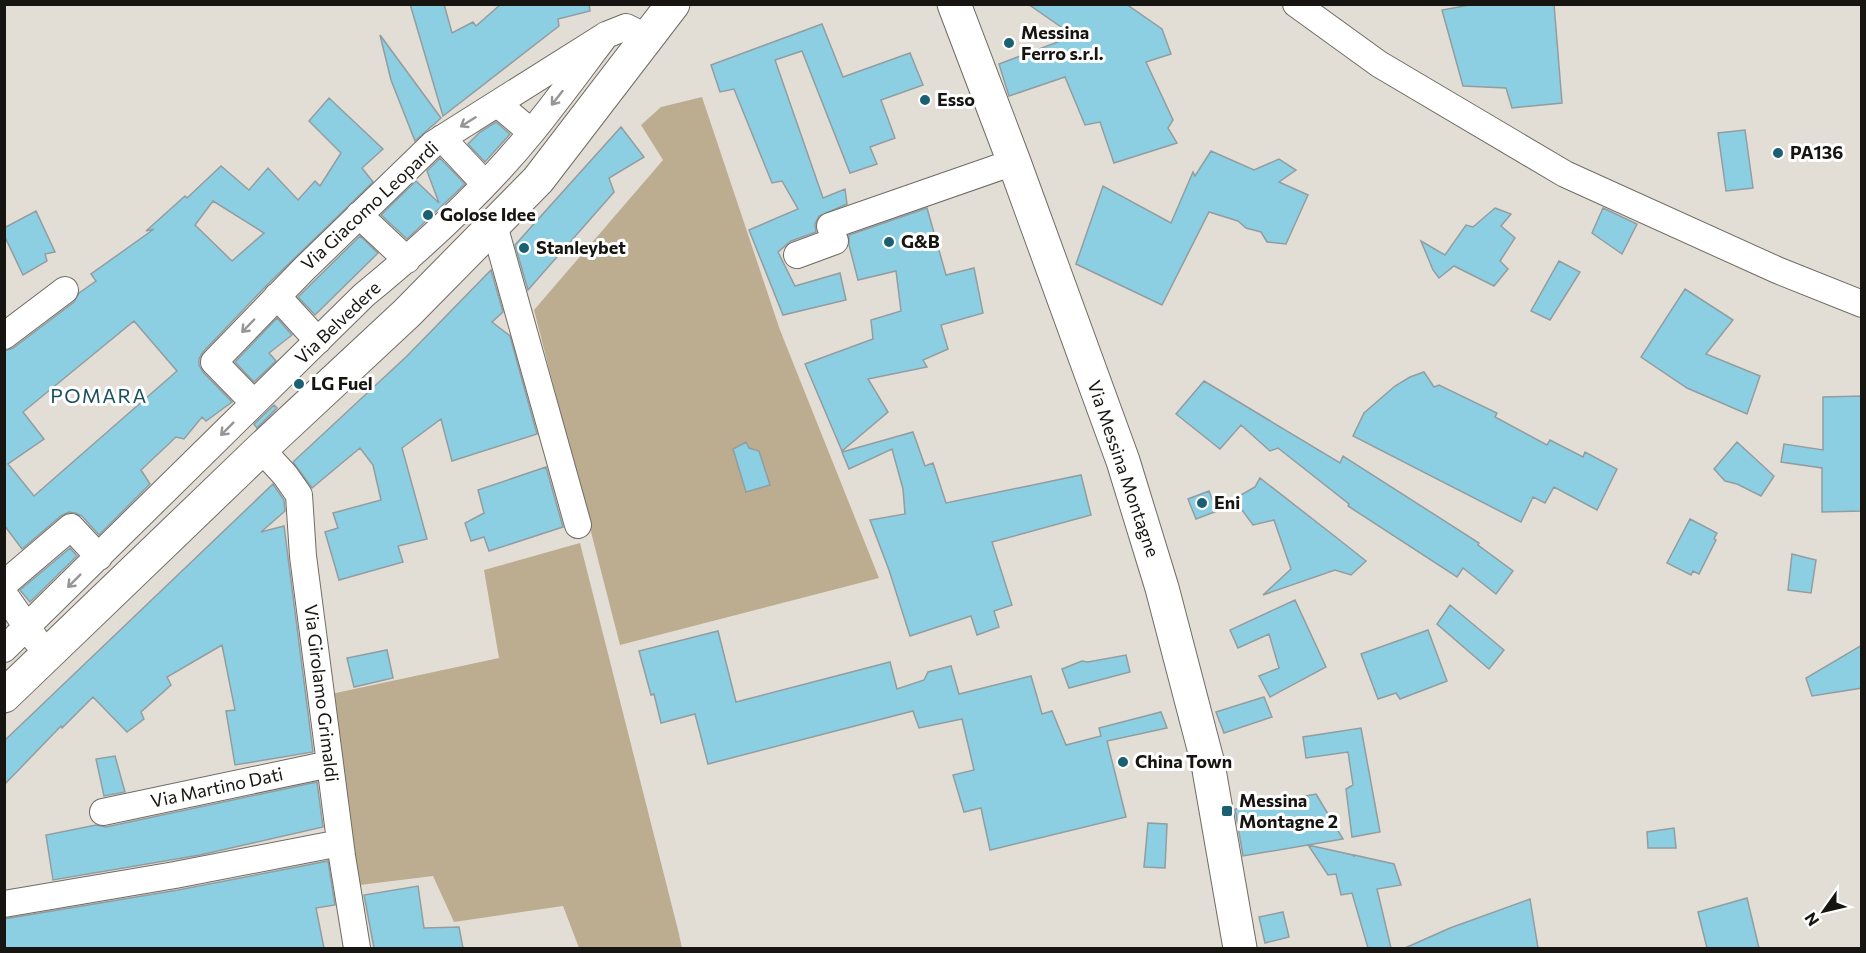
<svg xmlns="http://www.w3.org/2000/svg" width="1866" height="953" viewBox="0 0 1866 953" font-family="Commissioner,sans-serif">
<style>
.green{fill:#bdad90}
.building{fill:#8ccfe3;stroke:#929da0;stroke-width:1.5;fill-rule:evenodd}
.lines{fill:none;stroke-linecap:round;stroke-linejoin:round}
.street-casing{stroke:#706c64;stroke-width:28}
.secondary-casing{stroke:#706c64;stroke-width:35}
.street{stroke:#fff;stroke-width:26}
.secondary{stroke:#fff;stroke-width:33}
.oneway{stroke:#969694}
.poi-dot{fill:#1b6072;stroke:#fff;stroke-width:2}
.labels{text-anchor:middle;stroke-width:6;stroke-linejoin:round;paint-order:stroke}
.poi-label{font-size:18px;font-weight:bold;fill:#161511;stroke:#fff;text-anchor:start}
.street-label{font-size:18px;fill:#161511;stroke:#fff}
.neighbourhood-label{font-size:20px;letter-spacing:1.5px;fill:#1a505e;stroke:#fff}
</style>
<rect width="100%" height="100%" fill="#e3ded5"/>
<path class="green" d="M702,97L780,330L879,578L620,645L534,310L663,160L641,125L661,107Z
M580,543L679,934L682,948H579L563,906L454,922L433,876L352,886L331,694L499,658L484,570Z"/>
<path class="building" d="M410,4H444L452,33L473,22L476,26L501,4H589L590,11L558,19L559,26L443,116Z
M1028,4H1126L1162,29L1171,54L1146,62L1173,120L1168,128L1177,143L1114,163L1100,122L1085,125L1065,77L1009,96L999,64L1074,36Z
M1475,4H1554L1562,103L1512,108L1506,88L1463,86L1442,10Z
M822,24L843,77L910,53L923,85L881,100L895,138L870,147L877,164L850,173L802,51L775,60L823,198L845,189L847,204L819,216L815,224L816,232L791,241L778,252L795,286L840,273L846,300L783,315L749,230L798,209L782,181L772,183L734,89L720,92L711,65Z
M380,35L441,118L415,141L391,80Z
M329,98L383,149L362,168L373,182L267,285L203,352L199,359V365L203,372L232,402L206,421L202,417L184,439L176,437L141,470L150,484L99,535L82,516L75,513L69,512L61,516L22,549L4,525V351L13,348L74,302L79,293L96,281L91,274L154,229L146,231L185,196L187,198L221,166L249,190L268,168L298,200L315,181L320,186L341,153L309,121ZM213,201L264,233L232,261L195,225ZM134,321L177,371L34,496L8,464L44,439L23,412Z
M496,122L510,134L485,162L468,144L480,132Z
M621,127L644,157L609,178L614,192L528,290L515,245Z
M1745,130L1753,188L1726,191L1718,133Z
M1211,151L1254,170L1279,159L1296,170L1279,182L1308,195L1286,244L1267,242L1261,232L1246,228L1238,221L1209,212L1162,305L1076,264L1103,186L1171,223L1193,172L1195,176Z
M440,158L465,184L407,239L381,215L416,181L439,203L427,171Z
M927,208L946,275L974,268L983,313L941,325L948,349L923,360L927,367L868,379L888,412L842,451L805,364L873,339L871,320L901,311L896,271L858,280L849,245V235Z
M1495,208L1511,214L1501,226L1515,238L1500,261L1508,269L1494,286L1454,266L1439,278L1433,270L1421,241L1445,255L1466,225L1473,227Z
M1603,208L1637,224L1622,254L1592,233Z
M36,211L55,252L45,254L47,261L23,275L4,235V228Z
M360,236L378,253L315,315L298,297Z
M1559,261L1580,272L1550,320L1531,311Z
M491,270L503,312L492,322L510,336L537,434L452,461L441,419L402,448L427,539L398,546L403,562L339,580L325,532L338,528L333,513L381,500L373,465L360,448L312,488L293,462L407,356Z
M1685,289L1733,320L1706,354L1760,376L1747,414L1687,388L1641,357Z
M277,318L292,335L269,353L276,361L254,382L235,362Z
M1424,372L1434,387L1439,385L1497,413L1495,417L1547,445L1550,440L1583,457L1585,452L1617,469L1597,510L1554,487L1545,503L1533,497L1521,522L1353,436L1364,413L1395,386L1410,377Z
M1204,381L1340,463L1343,456L1479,543L1478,545L1513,571L1496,594L1463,568L1457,577L1348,506L1349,504L1278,448L1270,451L1241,425L1220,449L1176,414Z
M1862,396V511L1822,512V468L1781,462L1784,444L1823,450V397Z
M274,405L277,408L257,428L254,424Z
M913,432L925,466L933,463L946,503L1081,475L1091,515L992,542L1012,605L994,611L999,627L977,635L971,616L910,636L889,570L870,520L905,514L903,489L892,449L849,469L842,452Z
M746,442L749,448L759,451L770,485L746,492L733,449Z
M1737,442L1774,476L1761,496L1737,484L1725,481L1714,469Z
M546,467L563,527L489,551L484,537L471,541L465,523L484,513L478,490Z
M1260,478L1337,538L1366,561L1351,575L1335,570L1263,595L1291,569L1274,520L1253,525L1234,499L1255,487Z
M273,484L284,500L285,511L261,532L284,526L313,752L235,765L226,711L235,710L222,645L167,677L171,685L141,712L144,719L127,732L93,697L62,728L61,726L4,785V741Z
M1209,491L1217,511L1196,519L1188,499Z
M1690,519L1717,533L1714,539L1716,540L1699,574L1693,571L1691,575L1667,563Z
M70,548L77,556L30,602L20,590Z
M1792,554L1816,560L1811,593L1788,590Z
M1295,600L1326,667L1270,697L1259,676L1279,668L1269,634L1238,648L1230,630Z
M1450,605L1504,650L1489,669L1437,624Z
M1428,630L1447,681L1400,699L1396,693L1378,699L1361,654Z
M718,631L736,702L890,662L897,689L924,680L928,672L951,666L959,694L1031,676L1042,714L1052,711L1066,745L1101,736L1099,728L1161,712L1167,728L1107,741L1126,817L990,850L981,808L964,812L953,775L974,770L962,719L919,728L913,711L708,764L695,714L661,723L654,694L651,695L639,651Z
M1862,645V688L1812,696L1806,678Z
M387,650L393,678L354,687L347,658Z
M1126,655L1130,672L1069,688L1062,669L1082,661L1088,662Z
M1264,697L1272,717L1224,733L1216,712Z
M1361,728L1380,832L1352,837L1346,789L1353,785L1348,752L1306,758L1303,737Z
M115,756L125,792L104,796L96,759Z
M317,782L323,827L200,855L53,880L46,835L96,825L106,827Z
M1316,794L1343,839L1243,856L1235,809Z
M1148,823L1167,824L1165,868L1144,867Z
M1674,828L1676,848H1648L1647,832Z
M1308,845L1353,855L1354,857V855L1394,864L1401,885L1377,889L1391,948H1368L1352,893L1341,895L1336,874L1328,875Z
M328,861L335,905L316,908L324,948H4V919L178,890Z
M418,886L424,928L459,927L463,948H374L364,895Z
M1747,898L1759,948H1707L1698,912Z
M1530,899L1538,948H1405L1450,928Z
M1283,912L1289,937L1265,943L1259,917Z"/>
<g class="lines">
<g class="street-casing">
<path id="street" d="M1296,4L1379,64L1565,174L1777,270L1862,304
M498,104L531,132
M442,138L485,184
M359,215L407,260
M494,225L578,525
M797,255L835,241L830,226L1014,162
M277,296L318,341
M4,336L65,290
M254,403L214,362L303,270L433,144L606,35L626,27L648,38
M261,449L285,475L299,495L303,556L342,856L357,948
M4,584L71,527L99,557
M4,594L36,640
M4,649L364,295C424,246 482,193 531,133C557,101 581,68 606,35
M103,812L330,764
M4,904L175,875L340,843"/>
</g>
<g class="secondary-casing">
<path id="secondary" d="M954,4L1014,162L1123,461L1162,588L1208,764L1240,948
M4,696L261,449L407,313L538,180L673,4"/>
</g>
<use href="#street" class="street"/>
<use href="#secondary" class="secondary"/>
</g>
<defs><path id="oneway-shaft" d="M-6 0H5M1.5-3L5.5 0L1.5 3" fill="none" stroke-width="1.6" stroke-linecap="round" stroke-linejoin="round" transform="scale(1.5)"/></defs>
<g class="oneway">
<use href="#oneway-shaft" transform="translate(557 98) rotate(128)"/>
<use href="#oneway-shaft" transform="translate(468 122) rotate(148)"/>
<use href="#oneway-shaft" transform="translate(248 326) rotate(134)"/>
<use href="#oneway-shaft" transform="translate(227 429) rotate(135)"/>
<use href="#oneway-shaft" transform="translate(74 581) rotate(135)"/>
</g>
<g class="poi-dot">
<circle cx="1009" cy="43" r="6"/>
<circle cx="925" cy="100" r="6"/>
<circle cx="1778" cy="153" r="6"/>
<circle cx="428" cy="215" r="6"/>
<circle cx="889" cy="242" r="6"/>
<circle cx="524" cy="248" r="6"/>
<circle cx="299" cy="384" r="6"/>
<circle cx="1202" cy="503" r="6"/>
<circle cx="1123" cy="762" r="6"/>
<rect x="1221" y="805" width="12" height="12" rx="3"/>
</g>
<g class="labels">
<g class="poi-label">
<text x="1021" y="39">Messina<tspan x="1021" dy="21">Ferro s.r.l.</tspan></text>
<text x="937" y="106">Esso</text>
<text x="1790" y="159">PA136</text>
<text x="440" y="221">Golose Idee</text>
<text x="901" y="248">G&amp;B</text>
<text x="536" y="254">Stanleybet</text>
<text x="311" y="390">LG Fuel</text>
<text x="1214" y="509">Eni</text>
<text x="1135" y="768">China Town</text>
<text x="1239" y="807">Messina<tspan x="1239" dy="21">Montagne 2</tspan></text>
</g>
<g class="street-label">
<text transform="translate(370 206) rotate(-43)" y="6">Via Giacomo Leopardi</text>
<text transform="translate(338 323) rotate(-44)" y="6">Via Belvedere</text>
<text transform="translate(1123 469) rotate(71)" y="6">Via Messina Montagne</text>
<text transform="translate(321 693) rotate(83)" y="6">Via Girolamo Grimaldi</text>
<text transform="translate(217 788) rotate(-12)" y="6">Via Martino Dati</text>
</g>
<g class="neighbourhood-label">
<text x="99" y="403">POMARA</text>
</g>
</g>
<rect width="1866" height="953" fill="none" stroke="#161511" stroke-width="12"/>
<g transform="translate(1824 911) rotate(236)" stroke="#ffffff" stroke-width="4.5" paint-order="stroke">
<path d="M0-4.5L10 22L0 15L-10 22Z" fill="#161511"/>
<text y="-9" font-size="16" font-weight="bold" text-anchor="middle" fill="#161511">N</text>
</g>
</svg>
